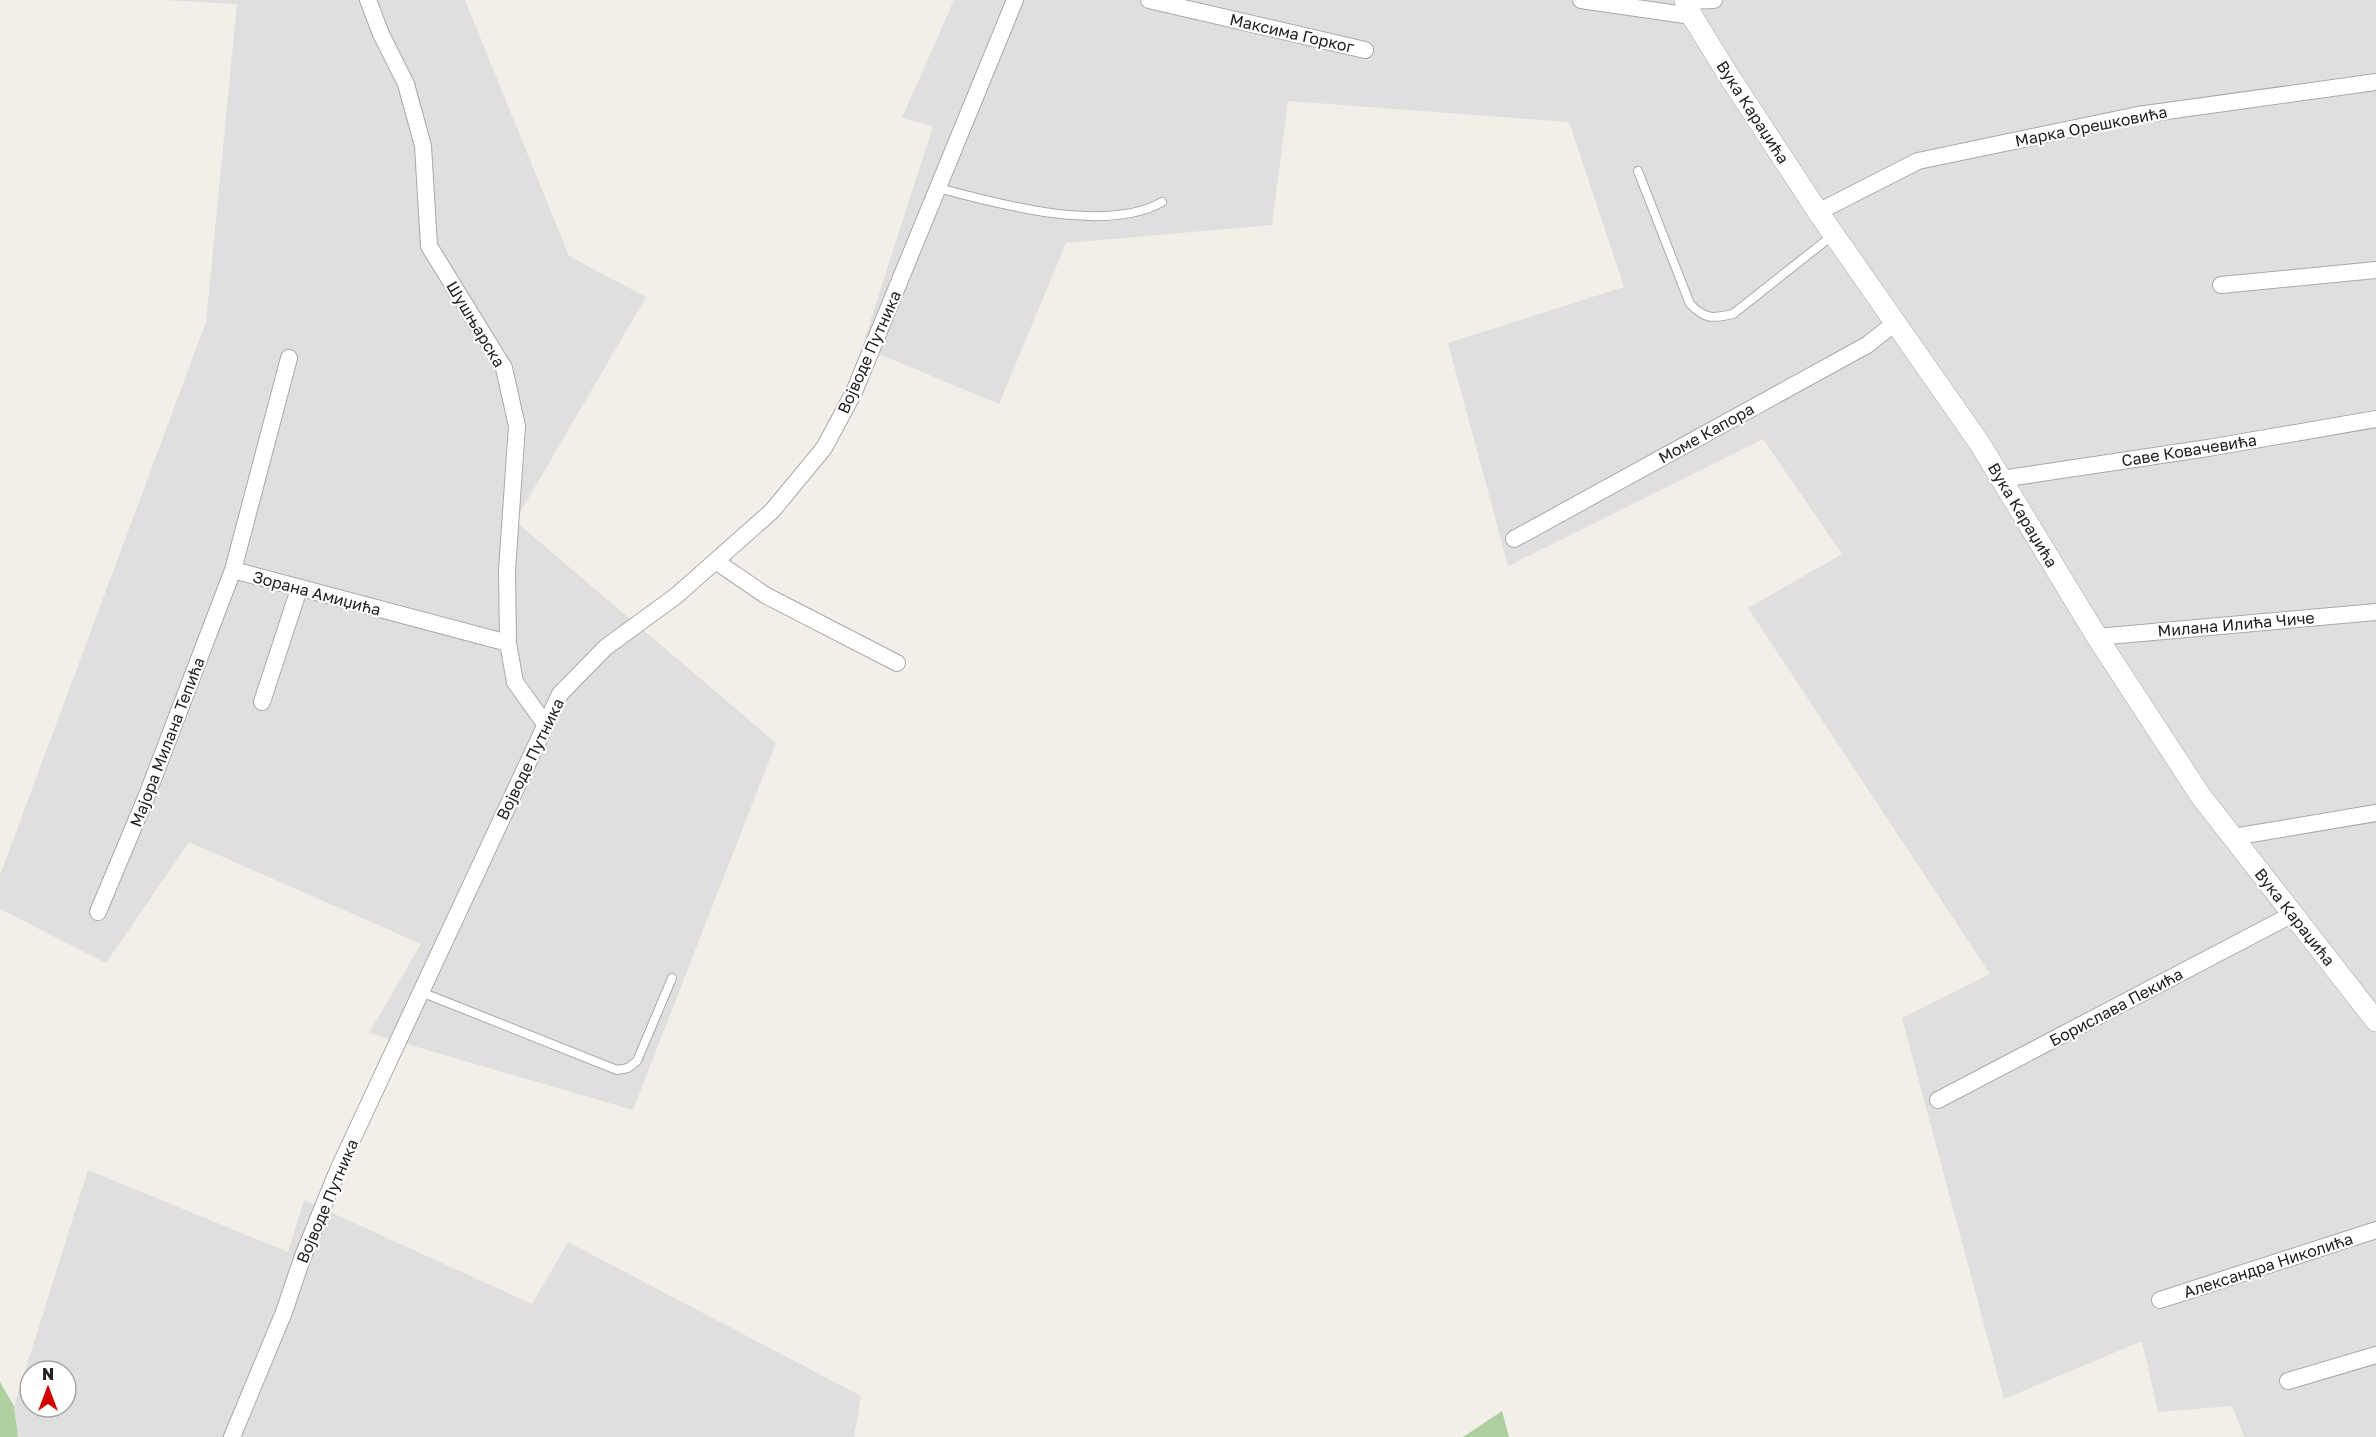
<svg xmlns="http://www.w3.org/2000/svg" width="2376" height="1437" viewBox="0 0 2376 1437" font-family="'Golos Text',sans-serif">
<style>
.residential{fill:#e0dfdf;fill-rule:evenodd}
.forest{fill:#add19e}
.lines{fill:none;stroke-linecap:round;stroke-linejoin:round}
.service-casing{stroke:#a9a9a9;stroke-width:10}
.minor-casing{stroke:#a9a9a9;stroke-width:18}
.tertiary-casing{stroke:#a9a9a9;stroke-width:22}
.service{stroke:#fff;stroke-width:8}
.minor{stroke:#fff;stroke-width:16}
.tertiary{stroke:#fff;stroke-width:21}
.labels{text-anchor:middle;stroke-width:4.5;stroke-linejoin:round;paint-order:stroke}
.street-label{font-size:16px;fill:#222;stroke:#fff}
</style>
<rect width="100%" height="100%" fill="#f2efe9"/>
<path class="residential" d="M162,0H465L569,256L646,297L515,521L776,743L633,1110L369,1033L421,944L189,842L106,963L0,909V875L206,322L237,4Z
M954,0H2376V1437H2244L2232,1406L2158,1412L2142,1341L2004,1399L1902,1018L1990,974L1748,608L1842,554L1763,439L1508,566L1448,343L1624,287L1569,122L1288,101L1272,225L1066,243L999,404L862,347L933,126L902,118Z
M88,1170L288,1252L304,1200L532,1304L568,1242L861,1396L854,1437H18L14,1406ZM30,1371H66V1407H30Z"/>
<path class="forest" d="M0,1382L14,1406L18,1437H0Z
M1502,1411L1509,1437H1463Z"/>
<g class="lines">
<g class="service-casing">
<path id="service" d="M1638,171L1690,304C1705,319 1712,319 1733,314L1833,235
M938,188C998,204 1106,234 1162,202
M421,992L617,1070L628,1068L637,1061L672,978"/>
</g>
<g class="minor-casing">
<path id="minor" d="M368,0L381,34L406,84L423,146L429,246L504,368L517,426L507,570L508,643L515,682L545,724
M1149,0L1365,50
M1581,0L1692,16
M1686,1L1714,0
M1818,212L1918,161L2138,115L2376,82
M2221,285L2376,270
M289,358L233,570L508,643
M2001,479L2208,448L2376,419
M1514,539L1867,345L1895,323
M717,562L765,595L897,663
M2097,637L2376,612
M262,702L299,589
M2233,837L2376,813
M98,912L147,795L233,570
M1938,1100L2293,914
M2160,1300L2376,1230
M2288,1381L2376,1355
M232,1437L284,1312L303,1256L338,1170L560,694L606,647L676,596L772,511L824,448L854,392L1015,0"/>
</g>
<g class="tertiary-casing">
<path id="tertiary" d="M1685,0L1692,16L1727,73L1818,212L1980,444L2097,637L2200,795L2376,1021"/>
</g>
<use href="#service" class="service"/>
<use href="#minor" class="minor"/>
<use href="#tertiary" class="tertiary"/>
</g>
<g class="labels">
<g class="street-label">
<text transform="translate(1292 33) rotate(13)" y="6">Максима Горког</text>
<text transform="translate(1753 112) rotate(57)" y="6">Вука Караџића</text>
<text transform="translate(2091 126) rotate(-11)" y="6">Марка Орешковића</text>
<text transform="translate(476 324) rotate(59)" y="6">Шушњарска</text>
<text transform="translate(869 352) rotate(-66)" y="6">Војводе Путника</text>
<text transform="translate(1706 433) rotate(-29)" y="6">Моме Капора</text>
<text transform="translate(2189 450) rotate(-9)" y="6">Саве Ковачевића</text>
<text transform="translate(2023 515) rotate(59)" y="6">Вука Караџића</text>
<text transform="translate(317 593) rotate(15)" y="6">Зорана Амиџића</text>
<text transform="translate(2236 624) rotate(-5)" y="6">Милана Илића Чиче</text>
<text transform="translate(167 742) rotate(-69)" y="6">Мајора Милана Тепића</text>
<text transform="translate(530 759) rotate(-64)" y="6">Војводе Путника</text>
<text transform="translate(2295 917) rotate(52)" y="6">Вука Караџића</text>
<text transform="translate(2116 1007) rotate(-28)" y="6">Борислава Пекића</text>
<text transform="translate(327 1201) rotate(-67)" y="6">Војводе Путника</text>
<text transform="translate(2268 1265) rotate(-18)" y="6">Александра Николића</text>
</g>
</g>
<g transform="translate(48 1389)"><circle r="28" fill="#ffffff" stroke="#a7a7a7" stroke-width="1.5"/>
<path d="M0-4.5L10 22L0 15L-10 22Z" fill="#d40000"/>
<text y="-9" font-size="16" font-weight="bold" text-anchor="middle" fill="#222222">N</text>
</g>
</svg>
